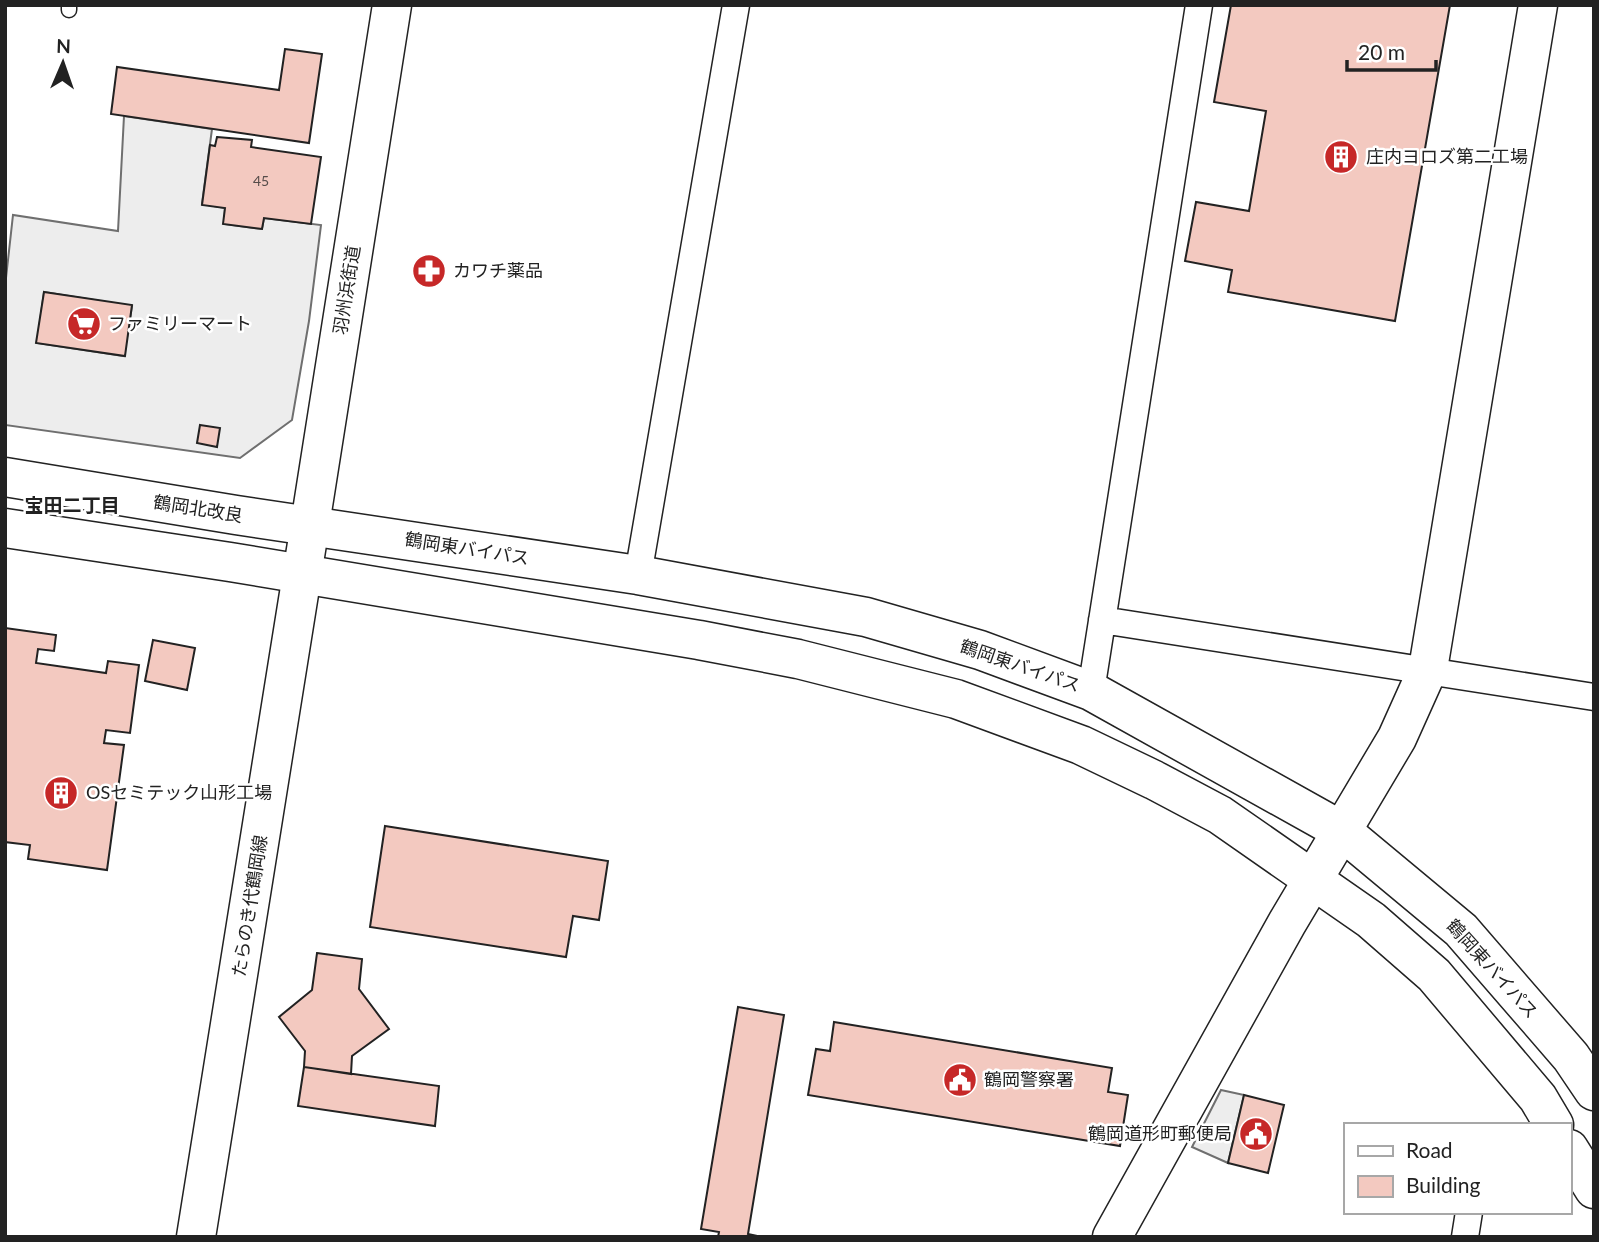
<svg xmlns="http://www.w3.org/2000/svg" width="1599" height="1242" viewBox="0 0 1599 1242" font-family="Lato,'Noto Sans JP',sans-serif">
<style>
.parking{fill:#ededed;stroke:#6f6f6f;stroke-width:2;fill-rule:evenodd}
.building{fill:#f3c9c0;stroke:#222;stroke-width:2}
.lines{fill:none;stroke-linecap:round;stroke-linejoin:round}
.lane-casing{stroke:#222;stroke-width:17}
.street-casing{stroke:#222;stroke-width:29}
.secondary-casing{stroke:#222;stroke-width:41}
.highway-casing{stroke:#222;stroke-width:41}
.lane{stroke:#fff;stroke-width:14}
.street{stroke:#fff;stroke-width:26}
.secondary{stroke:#fff;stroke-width:38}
.highway{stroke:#fff;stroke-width:38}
.labels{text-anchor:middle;stroke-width:5;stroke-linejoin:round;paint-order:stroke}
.number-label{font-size:14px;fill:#564c4a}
.poi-label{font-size:18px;fill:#222;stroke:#fff;text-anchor:start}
.street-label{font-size:18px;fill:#222;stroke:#fff}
.neighbourhood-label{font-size:19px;font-weight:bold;fill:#222;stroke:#fff}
</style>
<rect width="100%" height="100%" fill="#fff"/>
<path class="parking" d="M124,116L212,129L202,204L225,208L224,224L262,229L264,218L321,225L309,321L292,420L240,458L5,425V287L13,215L118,231ZM44,292L132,306L124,356L37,343Z
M1221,1090L1244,1095L1228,1163L1192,1147Z"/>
<path class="building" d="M1231,5H1450L1395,321L1228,292L1232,270L1185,261L1196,202L1249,211L1266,111L1214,102Z
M285,49L322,54L309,143L111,114L117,67L279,90Z
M217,137L252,140L251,147L321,157L311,224L264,218L262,229L223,224L225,208L202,205L210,145L215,146Z
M44,292L132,305L125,356L36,343Z
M200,425L220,428L217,447L197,443Z
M5,628L56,635L54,651L38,649L36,663L106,673L108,661L139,665L130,733L106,730L104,743L124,745L107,870L28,859L30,845L5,842Z
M153,640L195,648L187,690L145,681Z
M385,826L608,861L599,920L573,916L566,957L370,927Z
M317,953L362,959L359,989L389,1029L352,1056L351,1074L304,1067L305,1051L279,1017L312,990Z
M738,1007L784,1015L748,1234L762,1237H718L719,1232L701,1229Z
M834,1022L1112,1068L1108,1092L1128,1095L1120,1146L808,1095L816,1049L830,1051Z
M304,1067L439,1086L435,1126L298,1106Z
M1244,1095L1284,1105L1268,1173L1228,1163Z"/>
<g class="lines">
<g class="lane-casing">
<path id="lane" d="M69,10V5"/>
</g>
<g class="street-casing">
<path id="street" d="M638,575L736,5
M1102,620L1594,697
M1091,691L1199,5
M1465,1237L1469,1212"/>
</g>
<g class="secondary-casing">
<path id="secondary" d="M196,1237C263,826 327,416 392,5
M1112,1237L1287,923L1397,738L1428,669L1538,5"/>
</g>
<g class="highway-casing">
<path id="highway" d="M5,477L236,515L638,575L866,617L980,650L1091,691L1342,831L1461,930L1571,1057L1594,1091
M5,528L230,562L699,640L798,659L956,699L1081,745L1154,780L1220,815L1371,920L1434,975L1538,1098L1554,1125
M1569,1149L1594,1189"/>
</g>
<use href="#lane" class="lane"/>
<use href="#street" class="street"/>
<use href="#secondary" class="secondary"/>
<use href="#highway" class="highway"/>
</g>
<defs>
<g id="building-disc" transform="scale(1.75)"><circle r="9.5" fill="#c62828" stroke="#fff"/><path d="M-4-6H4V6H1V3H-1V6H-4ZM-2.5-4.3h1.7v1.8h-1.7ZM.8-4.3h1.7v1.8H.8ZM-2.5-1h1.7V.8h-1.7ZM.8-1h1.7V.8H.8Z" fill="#fff"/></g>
<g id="pharmacy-disc" transform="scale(1.75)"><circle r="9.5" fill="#c62828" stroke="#fff"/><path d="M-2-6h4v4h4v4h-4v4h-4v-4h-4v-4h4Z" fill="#fff"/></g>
<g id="supermarket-disc" transform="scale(1.75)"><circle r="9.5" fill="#c62828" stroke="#fff"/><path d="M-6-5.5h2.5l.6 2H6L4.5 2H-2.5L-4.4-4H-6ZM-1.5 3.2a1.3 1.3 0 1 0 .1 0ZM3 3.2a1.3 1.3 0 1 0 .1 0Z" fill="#fff"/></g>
<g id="civic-disc" transform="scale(1.75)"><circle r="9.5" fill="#c62828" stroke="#fff"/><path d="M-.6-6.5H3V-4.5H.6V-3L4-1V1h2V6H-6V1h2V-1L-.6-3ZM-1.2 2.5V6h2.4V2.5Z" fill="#fff"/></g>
</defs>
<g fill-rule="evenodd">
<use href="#building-disc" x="1341" y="157"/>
<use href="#pharmacy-disc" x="429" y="271"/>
<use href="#supermarket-disc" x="84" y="324"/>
<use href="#building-disc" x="61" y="793"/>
<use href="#civic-disc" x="960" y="1080"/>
<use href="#civic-disc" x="1256" y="1134"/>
</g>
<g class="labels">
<g class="number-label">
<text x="261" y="186">45</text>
</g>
<g class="poi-label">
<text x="1366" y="163">庄内ヨロズ第二工場</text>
<text x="453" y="277">カワチ薬品</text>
<text x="108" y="330">ファミリーマート</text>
<text x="86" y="799">OSセミテック山形工場</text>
<text x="984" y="1086">鶴岡警察署</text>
<text x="1232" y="1140" text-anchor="end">鶴岡道形町郵便局</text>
</g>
<g class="street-label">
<text transform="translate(347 290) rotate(-81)" y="6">羽州浜街道</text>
<text transform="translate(198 509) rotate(9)" y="6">鶴岡北改良</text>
<text transform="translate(467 549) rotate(9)" y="6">鶴岡東バイパス</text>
<text transform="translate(1020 666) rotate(19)" y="6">鶴岡東バイパス</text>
<text transform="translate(250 906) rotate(-81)" y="6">たらのき代鶴岡線</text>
<text transform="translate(1492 969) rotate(48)" y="6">鶴岡東バイパス</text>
</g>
<g class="neighbourhood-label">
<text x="72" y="512">宝田二丁目</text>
</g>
</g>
<rect width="1599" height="1242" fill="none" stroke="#222222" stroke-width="14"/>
<rect x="1344" y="1123" width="228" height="91" fill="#ffffff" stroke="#a7a7a7" stroke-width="2"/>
<rect x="1358" y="1146" width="35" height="10" fill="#ffffff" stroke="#a7a7a7" stroke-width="2"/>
<text x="1406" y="1158" font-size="21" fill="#222222">Road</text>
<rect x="1358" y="1176" width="35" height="21" fill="#f3c9c0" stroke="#a7a7a7" stroke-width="2"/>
<text x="1406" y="1193" font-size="21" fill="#222222">Building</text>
<g transform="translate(63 63) rotate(2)" stroke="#ffffff" stroke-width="5" paint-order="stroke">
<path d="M0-5L12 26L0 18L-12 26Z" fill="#222222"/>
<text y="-10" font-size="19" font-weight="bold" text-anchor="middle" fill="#222222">N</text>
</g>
<path d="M1347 60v10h89v-10" fill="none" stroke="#222222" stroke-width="3.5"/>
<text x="1358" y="60" font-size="21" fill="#222222" stroke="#ffffff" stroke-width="5" paint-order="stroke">20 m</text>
</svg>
